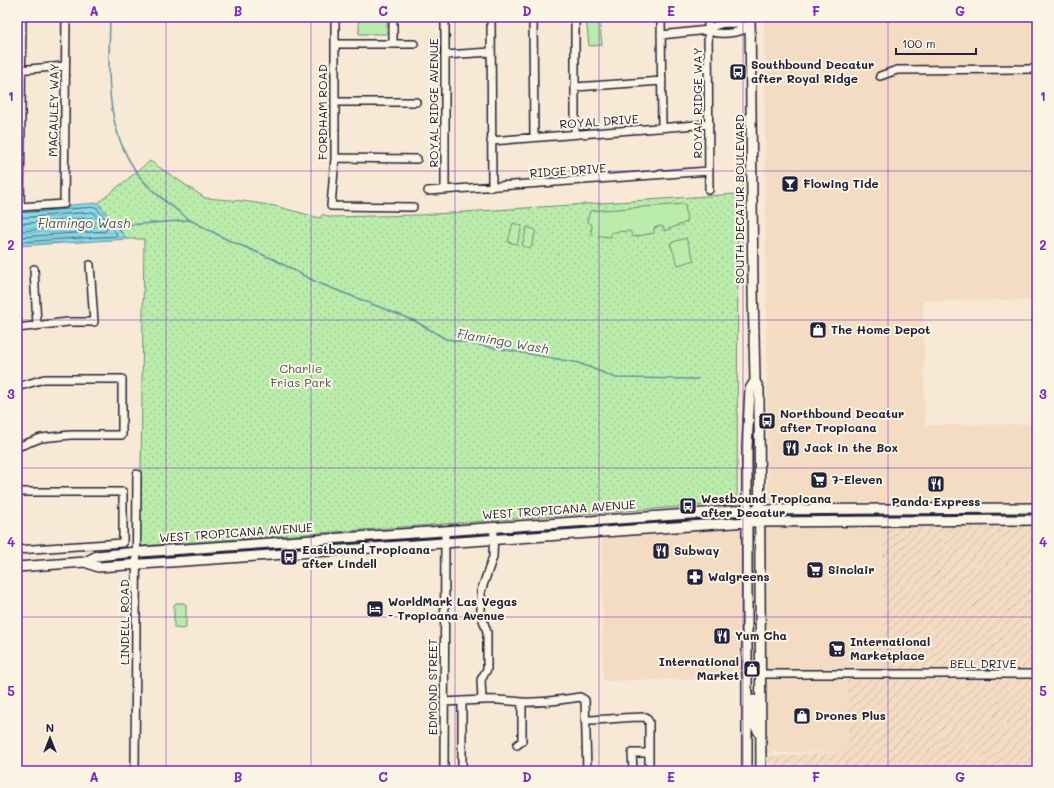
<svg xmlns="http://www.w3.org/2000/svg" width="1054" height="788" viewBox="0 0 1054 788" font-family="Mali,sans-serif">
<style>
.built{fill:#f4dbc4}
.industrial{fill:url(#industrial-furrows)}
.green{fill:url(#green-dots);stroke:#6e8774}
.pitch{fill:#baecac;stroke:#6e8774}
.water{fill:url(#water-rules);stroke:#6090a1}
.lines{fill:none;stroke-linecap:round;stroke-linejoin:round}
.shore{stroke:#4c6c7f;stroke-width:1}
.stream{stroke:#6090a1;stroke-width:1.5}
.minor-casing{stroke:#22223b;stroke-width:10}
.major-casing{stroke:#22223b;stroke-width:12}
.minor{stroke:#fcf5e5;stroke-width:7}
.major{stroke:#fcf5e5;stroke-width:9}
.grid{fill:none;stroke:#7b2cbf;stroke-width:1;stroke-opacity:0.55}
.labels{text-anchor:middle;stroke-width:4;stroke-linejoin:round;paint-order:stroke}
.poi-label{font-size:12px;font-weight:bold;fill:#22223b;stroke:#fcf5e5;text-anchor:start}
.street-label{font-size:12px;fill:#22223b;stroke:#fcf5e5}
.park-label{font-size:12px;fill:#485457;stroke:#fcf5e5}
.water-label{font-size:13px;font-style:italic;fill:#41596e;stroke:#fcf5e5}
.neatline{fill:none;stroke:#7b2cbf;stroke-width:1.5}
.grid-label{font-size:13px;text-anchor:middle;font-weight:bold;fill:#7b2cbf}
</style>
<defs>
<pattern id="industrial-furrows" width="10" height="10" patternUnits="userSpaceOnUse"><rect width="10" height="10" fill="#f4dbc4"/><path d="M-1 1l2-2M0 10L10 0M9 11l2-2" fill="none" stroke="#d1bca9"/></pattern>
<pattern id="green-dots" width="8" height="8" patternUnits="userSpaceOnUse"><rect width="8" height="8" fill="#baecac"/><path d="M2 2h.1M6 6h.1" fill="none" stroke="#a0ca95" stroke-width="1.8" stroke-linecap="round"/></pattern>
<pattern id="water-rules" width="6" height="5" patternUnits="userSpaceOnUse"><rect width="6" height="5" fill="#8adae5"/><path d="M0 2.5h6" fill="none" stroke="#77bbc5"/></pattern>
</defs>
<rect width="100%" height="100%" fill="#f8e9d6"/>
<filter id="ink" filterUnits="userSpaceOnUse"><feTurbulence type="fractalNoise" baseFrequency=".025" numOctaves="2"/><feDisplacementMap in="SourceGraphic" scale="8" xChannelSelector="R" yChannelSelector="G"/><feConvolveMatrix kernelMatrix="1 2 1 2 8 2 1 2 1" color-interpolation-filters="sRGB"/></filter>
<g filter="url(#ink)">
<path class="built" d="M764,17H1034L1037,300L923,301L925,425L1037,424V502L768,503Z
M602,525L882,526L884,674H848V752L756,753L755,678L603,681Z"/>
<path class="industrial" d="M882,526H1037V771H768V756L848,752V674H884Z"/>
<path class="green" d="M150,161L205,198L243,201L275,206L320,218L323,214L328,217L419,215L738,194L737,504H721L140,546L144,239H127L98,203Z"/>
<path class="pitch" d="M359,17H387V34H359Z
M586,17H599L602,45L589,46Z
M685,204L687,222L664,231V228L661,226L654,228V233L633,237L630,231L613,232L611,233V237L591,235L592,225L587,221L590,211Z
M513,223L522,226L517,244L508,242Z
M527,227L536,230L531,248L522,246Z
M686,238L694,260L678,265L670,243Z
M176,603H184L186,605V628L183,629L174,628V605Z"/>
<path class="water" d="M98,203L127,239L17,246V209Z"/>
<g class="lines">
<path class="shore" d="M17,213L96,207L117,234L116,236L17,242
M17,218L93,212L107,229L106,231L17,237
M17,224L91,218L95,224L94,226L17,231"/>
<path class="stream" d="M110,17C109,74 103,130 141,178C154,194 173,207 190,220
M115,226L190,220L228,240L273,259L316,282L415,321L446,339L579,363L616,378L698,379"/>
<g class="minor-casing">
<path id="minor" d="M22,17L20,207L64,204L66,17
M335,17V158L331,206L413,207
M393,17V44
M445,17V190
M491,17L492,187
M533,17L534,137
M575,17V134
M661,17L662,128
M708,17L709,190
M708,30C720,20 737,23 750,28
M708,30C720,37 738,32 750,28
M661,35L708,30
M335,44H414
M445,55L491,52
M17,70L65,66
M880,76L897,70L1037,69
M575,87L662,81
M335,102H416
M491,141L709,124
M335,158L417,159
M428,191L709,171
M34,269L37,325
M17,328L68,322H94L90,265
M17,387L44,379H122V435H71L41,438L17,447
M17,492H123V543L17,550
M762,674H1037
M482,700C496,699 508,701 522,702C541,703 561,700 580,697L585,700L587,771
M444,702L482,700L481,680L487,669V632L481,614V591L493,557L494,527
M585,720C606,720 625,717 646,717L649,722V771
M517,745L522,741V702
M135,771L137,474
M444,771L445,531
M462,771V701
M633,771L632,753H649"/>
</g>
<g class="major-casing">
<path id="major" d="M750,17L753,289L755,381L759,389L761,771
M85,562L98,567L747,522L1037,520
M17,567L85,562L97,556L126,553L747,510L1037,508
M754,700V724L760,734
M747,771V448L750,389L755,381"/>
</g>
<use href="#minor" class="minor"/>
<use href="#major" class="major"/>
</g>
</g>
<path class="grid" d="M166,17V771M311,17V771M455,17V771M599,17V771M743,17V771M888,17V771M17,171H1037M17,320H1037M17,468H1037M17,617H1037"/>
<defs>
<g id="bus-square" transform="scale(0.9)"><rect x="-9" y="-9" width="18" height="18" rx="4" fill="#22223b" stroke="#fcf5e5"/><path d="M-5-6H5V4H4V6H2V4H-2V6H-4V4H-5ZM-3.5-4V0h7V-4ZM-3.5 1.2v1.5H-2V1.2ZM2 1.2v1.5H3.5V1.2Z" fill="#fff"/></g>
<g id="bar-square" transform="scale(0.9)"><rect x="-9" y="-9" width="18" height="18" rx="4" fill="#22223b" stroke="#fcf5e5"/><path d="M-6-5H6L.8 .8V4.5H3.5V6h-7V4.5H-.8V.8Z" fill="#fff"/></g>
<g id="shop-square" transform="scale(0.9)"><rect x="-9" y="-9" width="18" height="18" rx="4" fill="#22223b" stroke="#fcf5e5"/><path d="M-5-2.5h2.3a2.7 3.5 0 0 1 5.4 0H5L5.5 6h-11ZM-1.5-2.5h3a1.5 2.3 0 0 0-3 0Z" fill="#fff"/></g>
<g id="restaurant-square" transform="scale(0.9)"><rect x="-9" y="-9" width="18" height="18" rx="4" fill="#22223b" stroke="#fcf5e5"/><path d="M-5-6h1v4h1v-4h1v4h1v-4h1v5L-1.5 .5V6h-2V.5L-5-1ZM5-6V6H3V1.5H1.5Q1.5-4 5-6Z" fill="#fff"/></g>
<g id="supermarket-square" transform="scale(0.9)"><rect x="-9" y="-9" width="18" height="18" rx="4" fill="#22223b" stroke="#fcf5e5"/><path d="M-6-5.5h2.5l.6 2H6L4.5 2H-2.5L-4.4-4H-6ZM-1.5 3.2a1.3 1.3 0 1 0 .1 0ZM3 3.2a1.3 1.3 0 1 0 .1 0Z" fill="#fff"/></g>
<g id="pharmacy-square" transform="scale(0.9)"><rect x="-9" y="-9" width="18" height="18" rx="4" fill="#22223b" stroke="#fcf5e5"/><path d="M-2-6h4v4h4v4h-4v4h-4v-4h-4v-4h4Z" fill="#fff"/></g>
<g id="hotel-square" transform="scale(0.9)"><rect x="-9" y="-9" width="18" height="18" rx="4" fill="#22223b" stroke="#fcf5e5"/><path d="M-6-4.5h1.5V1H6V5H4.5V3h-9V5H-6ZM-4 0a1.8 1.8 0 1 1 3.6 0ZM.5 0V-2.5h3Q6-2.5 6 0Z" fill="#fff"/></g>
</defs>
<g fill-rule="evenodd">
<use href="#bus-square" x="738" y="72"/>
<use href="#bar-square" x="790" y="184"/>
<use href="#shop-square" x="818" y="330"/>
<use href="#bus-square" x="767" y="421"/>
<use href="#restaurant-square" x="791" y="448"/>
<use href="#supermarket-square" x="819" y="480"/>
<use href="#restaurant-square" x="936" y="484"/>
<use href="#bus-square" x="688" y="506"/>
<use href="#restaurant-square" x="661" y="551"/>
<use href="#bus-square" x="289" y="557"/>
<use href="#supermarket-square" x="815" y="570"/>
<use href="#pharmacy-square" x="695" y="577"/>
<use href="#hotel-square" x="375" y="609"/>
<use href="#restaurant-square" x="722" y="636"/>
<use href="#supermarket-square" x="837" y="649"/>
<use href="#shop-square" x="752" y="669"/>
<use href="#shop-square" x="802" y="716"/>
</g>
<g class="labels">
<g class="poi-label">
<text x="751" y="69">Southbound Decatur<tspan x="751" dy="14">after Royal Ridge</tspan></text>
<text x="803" y="188">Flowing Tide</text>
<text x="831" y="334">The Home Depot</text>
<text x="780" y="418">Northbound Decatur<tspan x="780" dy="14">after Tropicana</tspan></text>
<text x="804" y="452">Jack in the Box</text>
<text x="832" y="484">7-Eleven</text>
<text x="701" y="503">Westbound Tropicana<tspan x="701" dy="14">after Decatur</tspan></text>
<text x="936" y="506" text-anchor="middle">Panda Express</text>
<text x="302" y="554">Eastbound Tropicana<tspan x="302" dy="14">after Lindell</tspan></text>
<text x="674" y="555">Subway</text>
<text x="828" y="574">Sinclair</text>
<text x="708" y="581">Walgreens</text>
<text x="388" y="606">WorldMark Las Vegas<tspan x="388" dy="14">- Tropicana Avenue</tspan></text>
<text x="735" y="640">Yum Cha</text>
<text x="850" y="646">International<tspan x="850" dy="14">Marketplace</tspan></text>
<text x="739" y="666" text-anchor="end">International<tspan x="739" dy="14">Market</tspan></text>
<text x="815" y="720">Drones Plus</text>
</g>
<g class="street-label">
<text transform="translate(434 103) rotate(-90)" y="4">ROYAL RIDGE AVENUE</text>
<text transform="translate(698 103) rotate(-90)" y="4">ROYAL RIDGE WAY</text>
<text transform="translate(54 110) rotate(-89)" y="4">MACAULEY WAY</text>
<text transform="translate(323 112) rotate(-90)" y="4">FORDHAM ROAD</text>
<text transform="translate(599 122) rotate(-4)" y="4">ROYAL DRIVE</text>
<text transform="translate(568 171) rotate(-4)" y="4">RIDGE DRIVE</text>
<text transform="translate(740 199) rotate(-90)" y="4">SOUTH DECATUR BOULEVARD</text>
<text transform="translate(559 510) rotate(-4)" y="4">WEST TROPICANA AVENUE</text>
<text transform="translate(236 533) rotate(-4)" y="4">WEST TROPICANA AVENUE</text>
<text transform="translate(125 622) rotate(-90)" y="4">LINDELL ROAD</text>
<text x="983" y="668">BELL DRIVE</text>
<text transform="translate(433 687) rotate(-90)" y="4">EDMOND STREET</text>
</g>
<g class="park-label">
<text x="301" y="373">Charlie<tspan x="301" dy="14">Frias Park</tspan></text>
</g>
<g class="water-label">
<text x="84" y="228">Flamingo Wash</text>
<text transform="translate(503 341) rotate(10)" y="5">Flamingo Wash</text>
</g>
</g>
<rect width="1054" height="788" fill="none" stroke="#fcf5e5" stroke-width="44"/>
<g transform="translate(50 738)" stroke="#fcf5e5" stroke-width="3" paint-order="stroke">
<path d="M0-3L7 15L0 10L-7 15Z" fill="#22223b"/>
<text y="-6" font-size="11" font-weight="bold" text-anchor="middle" fill="#22223b">N</text>
</g>
<path d="M896 48v6h80v-6" fill="none" stroke="#22223b" stroke-width="2"/>
<text x="902" y="48" font-size="12" fill="#22223b" stroke="#fcf5e5" stroke-width="3" paint-order="stroke">100 m</text>
<rect x="22" y="22" width="1010" height="744" class="neatline"/>
<g class="grid-label">
<text x="94" y="16">A</text>
<text x="238" y="16">B</text>
<text x="383" y="16">C</text>
<text x="527" y="16">D</text>
<text x="671" y="16">E</text>
<text x="816" y="16">F</text>
<text x="960" y="16">G</text>
<text x="11" y="101">1</text>
<text x="1043" y="101">1</text>
<text x="11" y="250">2</text>
<text x="1043" y="250">2</text>
<text x="11" y="399">3</text>
<text x="1043" y="399">3</text>
<text x="11" y="547">4</text>
<text x="1043" y="547">4</text>
<text x="11" y="696">5</text>
<text x="1043" y="696">5</text>
<text x="94" y="782">A</text>
<text x="238" y="782">B</text>
<text x="383" y="782">C</text>
<text x="527" y="782">D</text>
<text x="671" y="782">E</text>
<text x="816" y="782">F</text>
<text x="960" y="782">G</text>
</g>
</svg>
